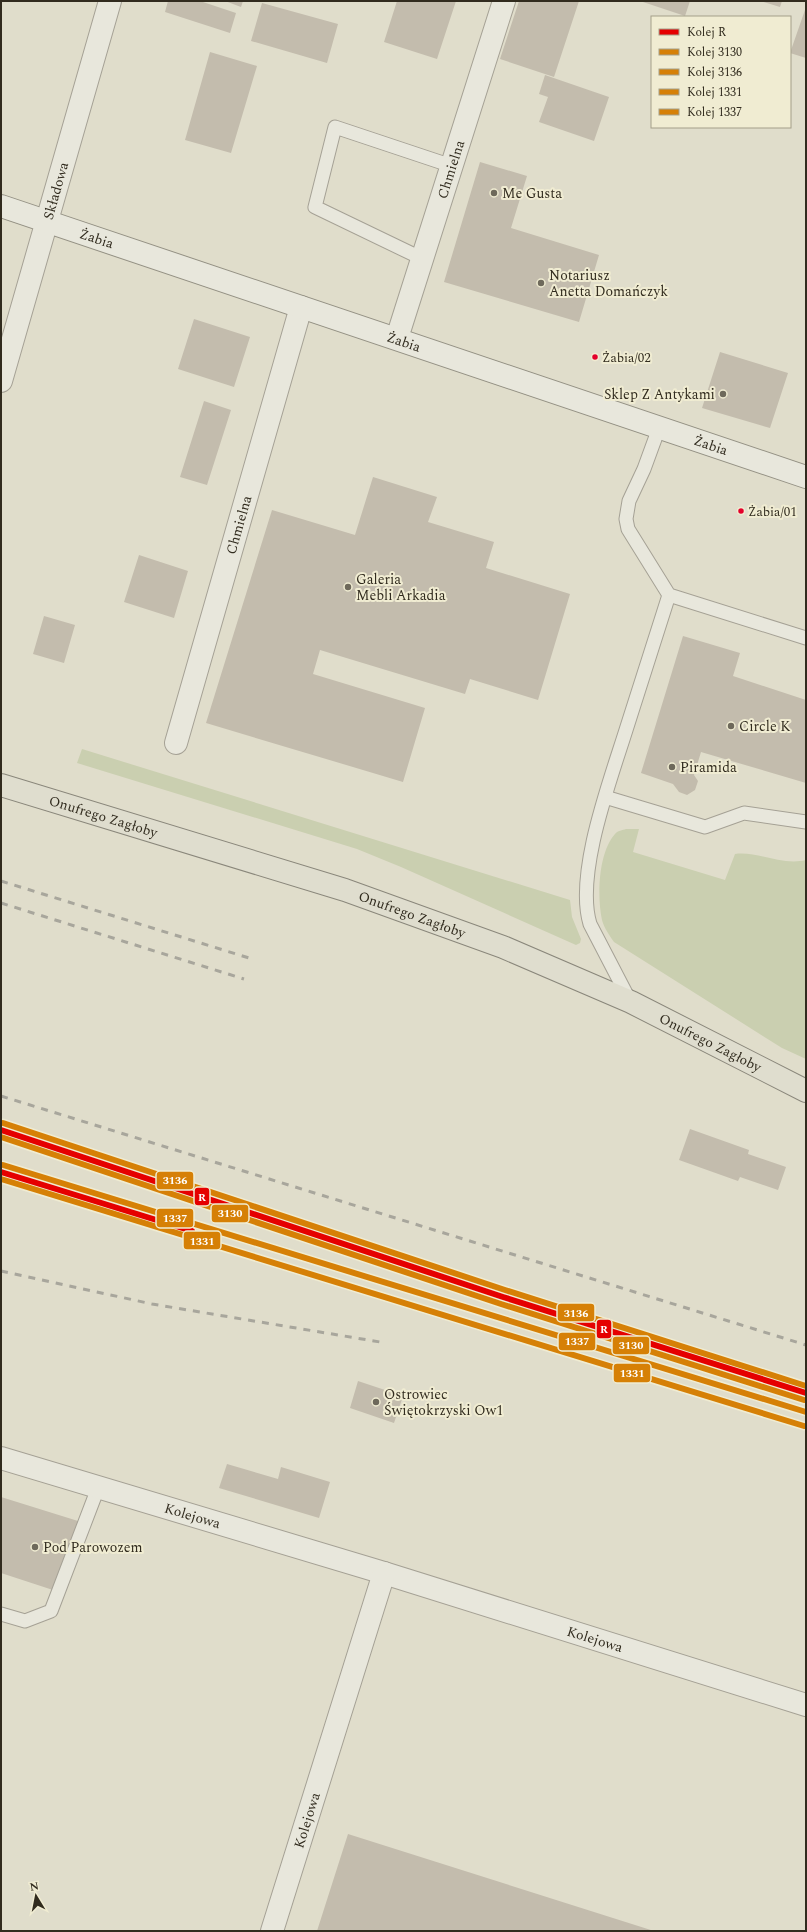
<svg xmlns="http://www.w3.org/2000/svg" width="807" height="1932" viewBox="0 0 807 1932" font-family="Spectral,serif">
<style>
.green{fill:#cacfb0}
.building{fill:#c3bcad}
.lines{fill:none;stroke-linecap:round;stroke-linejoin:round}
.lane-casing{stroke:#a5a195;stroke-width:15}
.street-casing{stroke:#a5a195;stroke-width:24}
.secondary-casing{stroke:#949184;stroke-width:24}
.primary-casing{stroke:#8a877b;stroke-width:24}
.lane{stroke:#e8e7dc;stroke-width:13}
.street{stroke:#e8e7dc;stroke-width:22}
.secondary{stroke:#e8e7dc;stroke-width:22}
.primary{stroke:#dfddce;stroke-width:22}
.rail{stroke:#a8a69c;stroke-width:3;stroke-dasharray:7 7;stroke-linecap:butt}
.rail-1-casing{stroke:#f0ecd2;stroke-width:9}
.rail-2-casing{stroke:#f0ecd2;stroke-width:9}
.rail-3-casing{stroke:#f0ecd2;stroke-width:9}
.rail-4-casing{stroke:#f0ecd2;stroke-width:9}
.rail-5-casing{stroke:#f0ecd2;stroke-width:9}
.rail-1{stroke:#e50000;stroke-width:6}
.rail-2{stroke:#d68006;stroke-width:6}
.rail-3{stroke:#d68006;stroke-width:6}
.rail-4{stroke:#d68006;stroke-width:6}
.rail-5{stroke:#d68006;stroke-width:6}
.poi-dot{fill:#6e695b;stroke:#f0ecd2;stroke-width:1.5}
.bus-dot{fill:#e4002b;stroke:#f0ecd2;stroke-width:1.5}
.labels{text-anchor:middle;stroke-width:4;stroke-linejoin:round;paint-order:stroke}
.bus-label{font-size:13px;fill:#312b1e;stroke:#f0ecd2;text-anchor:start}
.street-label{font-size:14px;fill:#312b1e;stroke:#f0ecd2}
.poi-label{font-size:14px;fill:#312b1e;stroke:#f0ecd2;text-anchor:start}
.line-badge{stroke:#f0ecd2;stroke-width:1.5}
.badge-label{font-size:11px;text-anchor:middle;font-weight:bold;fill:#fff}
</style>
<rect width="100%" height="100%" fill="#e0ddcb"/>
<path class="green" d="M82,749L570,900L572,917L581,939L580,943L576,945L401,867L357,849L77,763Z
M626,829H639L633,852L725,880L735,854C758,851 782,866 806,860V1059L782,1048L614,942C610,936 604,928 602,920C597,897 598,853 615,834C617,831 623,830 626,829Z"/>
<path class="building" d="M168,1H200L236,13L230,33L165,12Z
M225,1H243L241,7Z
M397,1H456L437,59L384,42Z
M519,1H579L554,77L500,59Z
M640,1H690L685,16Z
M760,1H782L780,7Z
M262,3L338,24L327,63L251,41Z
M806,7V58L790,53Z
M210,52L257,66L231,153L185,140Z
M545,75L609,97L594,141L539,122L548,97L539,94Z
M480,162L527,176L511,228L599,255L579,322L444,282Z
M194,319L250,337L234,387L178,369Z
M720,352L788,373L770,428L702,408Z
M204,401L231,410L207,485L180,477Z
M373,477L437,497L428,522L494,542L486,568L570,594L538,700L470,679L465,694L320,650L313,674L425,708L403,782L206,723L272,510L355,535Z
M139,555L188,571L174,618L124,602Z
M44,616L75,625L64,663L33,654Z
M683,636L740,653L733,676L806,700V783L701,752L694,775L698,781L695,790L687,795L679,792L673,784L641,773Z
M690,1129L749,1150L748,1154L786,1167L778,1190L740,1177L738,1181L679,1160Z
M358,1381L403,1396L394,1423L350,1408Z
M227,1464L278,1479L281,1467L330,1482L319,1518L219,1488Z
M1,1497L78,1521L56,1591L1,1573Z
M348,1834L654,1931H317Z"/>
<g class="lines">
<g class="lane-casing">
<path id="lane" d="M423,259L315,207L335,127L452,166
M659,428L644,469L629,501L626,519L628,529L669,595L806,638
M605,797L705,827L744,813L806,822
M630,1001L590,924C575,874 610,781 626,730C640,685 655,640 669,595
M1,1614L25,1621L51,1611L98,1488"/>
</g>
<g class="street-casing">
<g id="street">
<path id="s1" d="M397,338L504,1"/>
<path id="s2" d="M1,381L110,1"/>
<path id="s3" d="M176,743L301,307"/>
<path id="s4" d="M1,1458L384,1573L806,1705"/>
<path id="s5" d="M272,1931L384,1573"/>
</g>
</g>
<g class="secondary-casing">
<g id="secondary">
<path id="s6" d="M1,206L806,477"/>
</g>
</g>
<g class="primary-casing">
<g id="primary">
<path id="s7" d="M1,785L345,890L503,947L631,1002L806,1091"/>
</g>
</g>
<use href="#lane" class="lane"/>
<use href="#street" class="street"/>
<use href="#secondary" class="secondary"/>
<use href="#primary" class="primary"/>
<path class="rail" d="M1,881L249,958
M1,903L244,979
M1,1096L806,1345
M1,1271L152,1304L380,1342"/>
<g class="rail-1-casing">
<path id="rail-1" d="M1,1130L503,1297L806,1393
M1,1172L192,1231"/>
</g>
<g class="rail-2-casing">
<path id="rail-2" d="M1,1137L501,1304L804,1400"/>
</g>
<g class="rail-3-casing">
<path id="rail-3" d="M3,1123L505,1290L806,1386"/>
</g>
<g class="rail-4-casing">
<path id="rail-4" d="M1,1179L804,1426"/>
</g>
<g class="rail-5-casing">
<path id="rail-5" d="M3,1165L806,1412"/>
</g>
<use href="#rail-1" class="rail-1"/>
<use href="#rail-2" class="rail-2"/>
<use href="#rail-3" class="rail-3"/>
<use href="#rail-4" class="rail-4"/>
<use href="#rail-5" class="rail-5"/>
</g>
<g class="poi-dot">
<circle cx="494" cy="193" r="4"/>
<circle cx="541" cy="283" r="4"/>
<circle cx="723" cy="394" r="4"/>
<circle cx="348" cy="587" r="4"/>
<circle cx="731" cy="726" r="4"/>
<circle cx="672" cy="767" r="4"/>
<circle cx="376" cy="1402" r="4"/>
<circle cx="35" cy="1547" r="4"/>
</g>
<g class="bus-dot">
<circle cx="595" cy="357" r="3.5"/>
<circle cx="741" cy="511" r="3.5"/>
</g>
<g class="labels">
<g class="bus-label">
<text x="602" y="362">Żabia/02</text>
<text x="748" y="516">Żabia/01</text>
</g>
<g class="street-label">
<text dy="5" stroke="none"><textPath href="#s1" startOffset="177">Chmielna</textPath></text>
<text dy="5" stroke="none"><textPath href="#s2" startOffset="198">Składowa</textPath></text>
<text dy="5" stroke="none"><textPath href="#s6" startOffset="101">Żabia</textPath></text>
<text dy="5" stroke="none"><textPath href="#s6" startOffset="425">Żabia</textPath></text>
<text dy="5" stroke="none"><textPath href="#s6" startOffset="749">Żabia</textPath></text>
<text dy="5" stroke="none"><textPath href="#s3" startOffset="227">Chmielna</textPath></text>
<text dy="5" stroke="none"><textPath href="#s7" startOffset="107">Onufrego Zagłoby</textPath></text>
<text dy="5" stroke="none"><textPath href="#s7" startOffset="431">Onufrego Zagłoby</textPath></text>
<text dy="5" stroke="none"><textPath href="#s7" startOffset="756">Onufrego Zagłoby</textPath></text>
<text dy="5" stroke="none"><textPath href="#s4" startOffset="200">Kolejowa</textPath></text>
<text dy="5" stroke="none"><textPath href="#s4" startOffset="621">Kolejowa</textPath></text>
<text dy="5" stroke="none"><textPath href="#s5" startOffset="116">Kolejowa</textPath></text>
</g>
<g class="poi-label">
<text x="502" y="198">Me Gusta</text>
<text x="549" y="280">Notariusz<tspan x="549" dy="16">Anetta Domańczyk</tspan></text>
<text x="715" y="399" text-anchor="end">Sklep Z Antykami</text>
<text x="356" y="584">Galeria<tspan x="356" dy="16">Mebli Arkadia</tspan></text>
<text x="739" y="731">Circle K</text>
<text x="680" y="772">Piramida</text>
<text x="384" y="1399">Ostrowiec<tspan x="384" dy="16">Świętokrzyski Ow1</tspan></text>
<text x="43" y="1552">Pod Parowozem</text>
</g>
</g>
<g class="line-badge">
<rect x="156" y="1171" width="38" height="19" rx="4" fill="#d68006"/>
<rect x="194" y="1187" width="16" height="19" rx="4" fill="#e50000"/>
<rect x="211" y="1204" width="38" height="19" rx="4" fill="#d68006"/>
<rect x="156" y="1208" width="38" height="20" rx="4" fill="#d68006"/>
<rect x="183" y="1231" width="38" height="19" rx="4" fill="#d68006"/>
<rect x="557" y="1303" width="38" height="19" rx="4" fill="#d68006"/>
<rect x="596" y="1319" width="16" height="20" rx="4" fill="#e50000"/>
<rect x="558" y="1332" width="38" height="19" rx="4" fill="#d68006"/>
<rect x="612" y="1336" width="38" height="19" rx="4" fill="#d68006"/>
<rect x="613" y="1363" width="38" height="20" rx="4" fill="#d68006"/>
</g>
<g class="badge-label">
<text x="175" y="1184">3136</text>
<text x="202" y="1201">R</text>
<text x="230" y="1217">3130</text>
<text x="175" y="1222">1337</text>
<text x="202" y="1245">1331</text>
<text x="576" y="1317">3136</text>
<text x="604" y="1333">R</text>
<text x="577" y="1345">1337</text>
<text x="631" y="1349">3130</text>
<text x="632" y="1377">1331</text>
</g>
<rect width="807" height="1932" fill="none" stroke="#312b1e" stroke-width="4"/>
<rect x="651" y="16" width="140" height="112" fill="#f0ecd2" stroke="#a49f8a"/>
<rect x="659" y="29" width="20" height="6" fill="#e50000" stroke="#a49f8a"/>
<text x="687" y="36" font-size="12" fill="#312b1e">Kolej R</text>
<rect x="659" y="49" width="20" height="6" fill="#d68006" stroke="#a49f8a"/>
<text x="687" y="56" font-size="12" fill="#312b1e">Kolej 3130</text>
<rect x="659" y="69" width="20" height="6" fill="#d68006" stroke="#a49f8a"/>
<text x="687" y="76" font-size="12" fill="#312b1e">Kolej 3136</text>
<rect x="659" y="89" width="20" height="6" fill="#d68006" stroke="#a49f8a"/>
<text x="687" y="96" font-size="12" fill="#312b1e">Kolej 1331</text>
<rect x="659" y="109" width="20" height="6" fill="#d68006" stroke="#a49f8a"/>
<text x="687" y="116" font-size="12" fill="#312b1e">Kolej 1337</text>
<g transform="translate(36 1896) rotate(350)" stroke="#f0ecd2" stroke-width="3" paint-order="stroke">
<path d="M0-3L7 15L0 10L-7 15Z" fill="#312b1e"/>
<text y="-6" font-size="11" font-weight="bold" text-anchor="middle" fill="#312b1e">N</text>
</g>
</svg>
